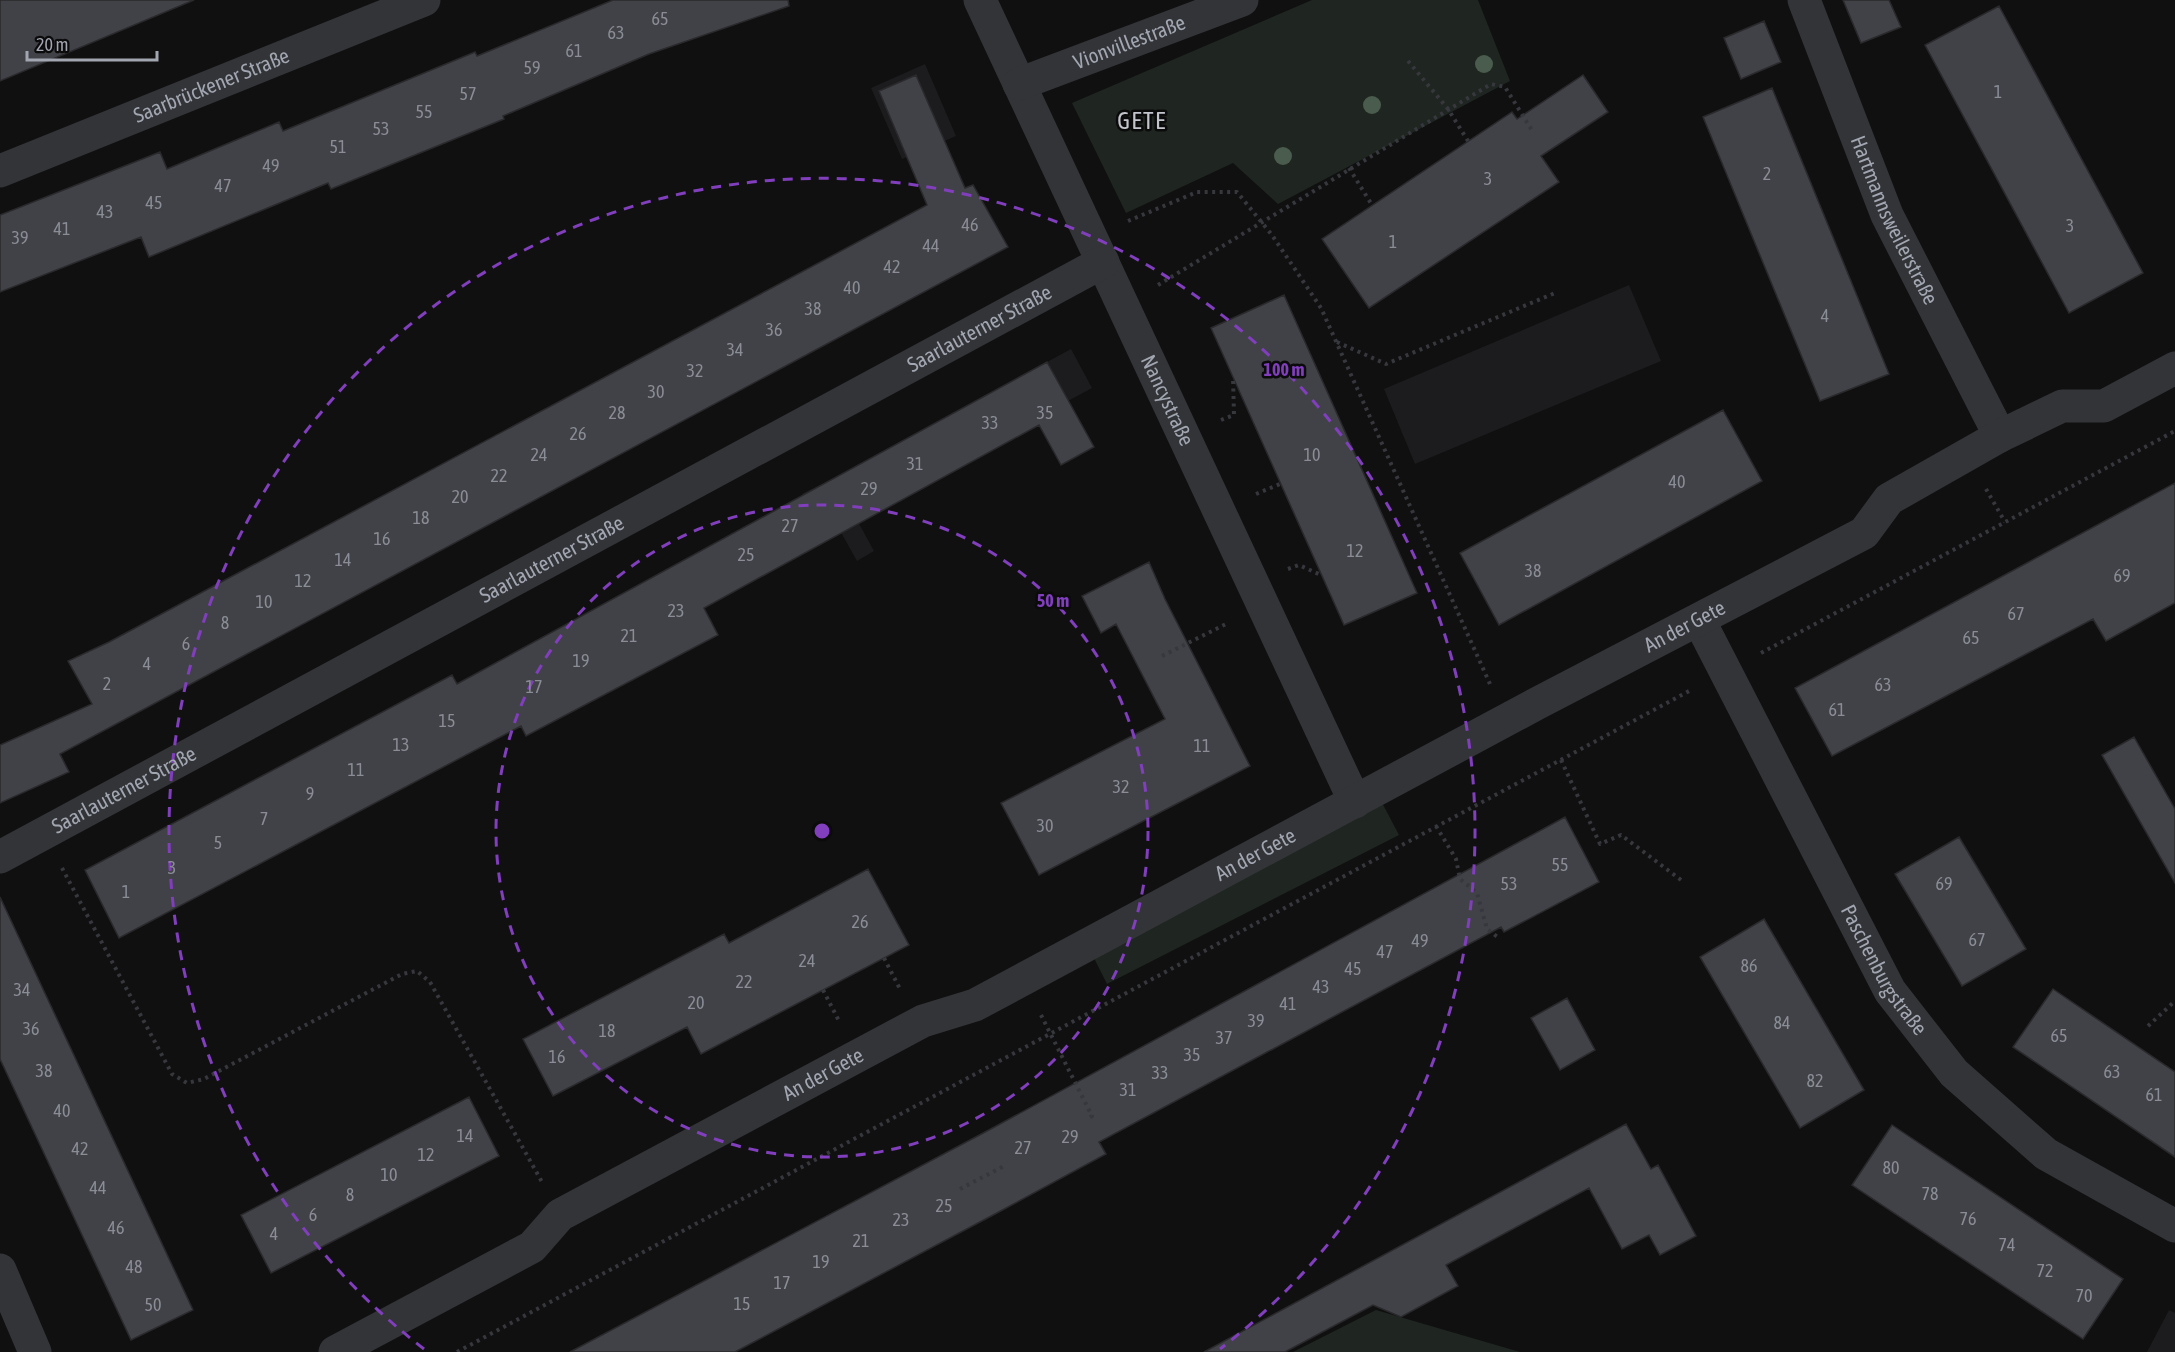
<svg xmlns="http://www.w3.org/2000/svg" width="2175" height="1352" viewBox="0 0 2175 1352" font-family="'Asap Condensed',sans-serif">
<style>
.built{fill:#1c1c1e}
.green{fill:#1f2520}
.building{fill:#414247;stroke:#2a2a2d;stroke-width:1.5}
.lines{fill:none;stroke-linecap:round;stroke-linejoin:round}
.path{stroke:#37383d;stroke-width:4;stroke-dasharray:3 4.5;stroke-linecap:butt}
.street{stroke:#333438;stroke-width:33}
.tree{fill:#4a5c4d}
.ring{fill:none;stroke:#813ebd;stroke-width:3;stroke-dasharray:10 8}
.labels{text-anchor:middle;stroke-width:5;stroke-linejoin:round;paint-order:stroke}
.number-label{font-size:18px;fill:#8a8d96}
.street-label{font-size:21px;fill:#a2a6b1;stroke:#0b0b0c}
.quarter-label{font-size:24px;letter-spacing:1.5px;fill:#c3c5cd;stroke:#0b0b0c}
.centre{fill:#813ebd;stroke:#0b0b0c;stroke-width:3}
.ring-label{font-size:18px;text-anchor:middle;font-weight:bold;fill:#813ebd;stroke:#0b0b0c;stroke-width:5;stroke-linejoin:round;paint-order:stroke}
</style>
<rect width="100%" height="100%" fill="#101011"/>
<path class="built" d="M925,64L956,136L902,159L871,88Z
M1629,285L1661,361L1415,464L1384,389Z
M1071,349L1092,388L1068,401L1047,362Z
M834,478L874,551L857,561L838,527L824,534L802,494Z
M2169,1310L2175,1313V1352H2147Z"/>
<path class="green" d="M1312,0H1478L1510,81L1278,204L1233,163L1126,213L1072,103Z
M1379,797L1399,835L1107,984L1091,952Z
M1376,1310L1520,1352H1521H1293Z"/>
<path class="building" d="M0,0H194L0,81Z
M613,0H788L789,6L649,54L503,116L504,119L331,189L328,183L149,257L141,237L0,292V215L160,152L167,169L279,122L283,131L475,52L477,56Z
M1843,0H1889L1901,27L1861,43Z
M1999,6L2143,273L2069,313L1925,45Z
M1764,21L1781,62L1741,79L1724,38Z
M916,75L965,188L973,185L1008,247L60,754L69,772L0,803V745L92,704L68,661L109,642L927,205L879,91Z
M1583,75L1608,112L1541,156L1559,182L1369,308L1322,239L1512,112L1517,119Z
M1772,88L1889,374L1820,401L1703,117Z
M1284,295L1417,593L1344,625L1211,328Z
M1047,362L1094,447L1061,465L1039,425L704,608L718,635L526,736L521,726L119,938L85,870L452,675L457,684Z
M1723,410L1762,481L1499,625L1460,553Z
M2175,483V603L2106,641L2093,619L1832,756L1795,688Z
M1149,562L1165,599L1250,766L1039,875L1001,803L1165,719L1116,624L1101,633L1082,596Z
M2134,737L2175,809V883L2102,755Z
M1565,817L1599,882L1504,932L1501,927L1099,1142L1106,1154L995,1214L735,1352H570L987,1131Z
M1959,837L2026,949L1962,986L1895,874Z
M868,869L909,945L701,1054L687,1027L553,1096L523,1039L724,934L729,943Z
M0,897L193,1310L131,1340L0,1059Z
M1764,919L1864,1090L1800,1128L1700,957Z
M2053,989L2175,1072V1157L2013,1047Z
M1567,998L1595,1050L1560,1070L1531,1018Z
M469,1097L499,1156L271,1273L241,1215Z
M1626,1124L1651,1169L1658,1165L1696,1236L1660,1255L1649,1235L1622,1249L1589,1188L1446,1265L1458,1286L1401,1317L1373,1305L1285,1352H1204Z
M1892,1125L2123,1279L2083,1339L1852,1185Z"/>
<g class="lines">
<path class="path" d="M1408,61L1448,109L1468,141
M1349,168L1372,205
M1128,221L1197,192H1237L1272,235L1321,308L1490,684
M1158,285L1491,84L1505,87L1533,132
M1337,342L1386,364L1555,293
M1221,420L1234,415L1233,377
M1986,489L2005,522
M1256,494L1280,484
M1288,569L1299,565L1321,575
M1761,653L2175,431
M1162,656L1228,623
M1561,760L1600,844L1621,835L1681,880
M1436,826L1456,859L1460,879L1477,893L1487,929L1499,938
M62,868L172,1074L187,1083L204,1079L402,974L417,971L430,982L542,1182
M884,958L900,989
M823,990L839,1021
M1041,1015L1092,1116L1087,1119
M2148,1026L2175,1001
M960,1189L1006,1165
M457,1352L1691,690"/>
<g class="street">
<path id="s1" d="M980,0L1355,802"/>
<path id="s2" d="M1804,0L1887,215L2000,436"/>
<path id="s3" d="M1019,84L1242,0"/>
<path id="s4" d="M0,171L424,0"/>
<path id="s5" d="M1699,620L1890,991L1954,1073L2046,1154L2175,1226"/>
<path id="s6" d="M0,857L1103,262"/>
<path d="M0,1270L35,1352"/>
<path id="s7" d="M335,1352L532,1247L560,1215L923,1021L975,1005L1536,704L1864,533L1889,499L2000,436L2062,406H2104L2175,368"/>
</g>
</g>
<g class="tree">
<circle cx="1484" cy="64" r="9"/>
<circle cx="1372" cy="105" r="9"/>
<circle cx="1283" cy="156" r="9"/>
</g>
<g class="ring">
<circle cx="822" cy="831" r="326"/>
<path d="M424 1349A653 653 0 1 1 1220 1349"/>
</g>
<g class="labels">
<g class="number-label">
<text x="660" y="25">65</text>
<text x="616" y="39">63</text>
<text x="574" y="57">61</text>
<text x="532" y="74">59</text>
<text x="1998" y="98">1</text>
<text x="468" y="100">57</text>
<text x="424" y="118">55</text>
<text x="381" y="135">53</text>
<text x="338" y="153">51</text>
<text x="271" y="172">49</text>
<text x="1767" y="180">2</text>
<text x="1488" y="185">3</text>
<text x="223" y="192">47</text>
<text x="154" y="209">45</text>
<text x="105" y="218">43</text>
<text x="970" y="231">46</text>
<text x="2070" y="232">3</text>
<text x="62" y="235">41</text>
<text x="20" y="244">39</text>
<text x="1393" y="248">1</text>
<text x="931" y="252">44</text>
<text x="892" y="273">42</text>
<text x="852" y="294">40</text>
<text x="813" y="315">38</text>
<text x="1825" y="322">4</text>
<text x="774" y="336">36</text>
<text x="735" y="356">34</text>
<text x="695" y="377">32</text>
<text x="656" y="398">30</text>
<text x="617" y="419">28</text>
<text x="1045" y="419">35</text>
<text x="990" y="429">33</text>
<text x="578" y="440">26</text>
<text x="539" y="461">24</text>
<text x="1312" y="461">10</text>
<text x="915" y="470">31</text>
<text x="499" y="482">22</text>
<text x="1677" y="488">40</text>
<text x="869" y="495">29</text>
<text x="460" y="503">20</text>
<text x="421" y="524">18</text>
<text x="790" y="532">27</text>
<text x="382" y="545">16</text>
<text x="1355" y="557">12</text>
<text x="746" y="561">25</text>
<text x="343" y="566">14</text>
<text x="1533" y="577">38</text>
<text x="2122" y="582">69</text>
<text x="303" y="587">12</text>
<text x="264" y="608">10</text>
<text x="676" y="617">23</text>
<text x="2016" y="620">67</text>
<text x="225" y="629">8</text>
<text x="629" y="642">21</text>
<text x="1971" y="644">65</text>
<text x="186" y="650">6</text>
<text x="581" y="667">19</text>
<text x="147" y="670">4</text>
<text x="107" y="690">2</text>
<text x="1883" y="691">63</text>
<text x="534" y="693">17</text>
<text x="1837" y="716">61</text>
<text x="447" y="727">15</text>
<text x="401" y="751">13</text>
<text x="1202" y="752">11</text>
<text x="356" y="776">11</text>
<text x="1121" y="793">32</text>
<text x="310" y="800">9</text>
<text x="264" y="825">7</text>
<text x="1045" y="832">30</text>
<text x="218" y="849">5</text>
<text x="1560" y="871">55</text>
<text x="172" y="874">3</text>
<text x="1509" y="890">53</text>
<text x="1944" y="890">69</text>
<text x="126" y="898">1</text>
<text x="860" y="928">26</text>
<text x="1977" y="946">67</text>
<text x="1420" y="947">49</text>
<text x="1385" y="958">47</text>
<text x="807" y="967">24</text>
<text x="1749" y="972">86</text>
<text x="1353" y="975">45</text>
<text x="744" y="988">22</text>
<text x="1321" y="993">43</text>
<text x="22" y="996">34</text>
<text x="696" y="1009">20</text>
<text x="1288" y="1010">41</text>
<text x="1256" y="1027">39</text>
<text x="1782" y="1029">84</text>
<text x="31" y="1035">36</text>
<text x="607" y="1037">18</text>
<text x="2059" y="1042">65</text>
<text x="1224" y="1044">37</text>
<text x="1192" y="1061">35</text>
<text x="557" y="1063">16</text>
<text x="44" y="1077">38</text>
<text x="2112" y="1078">63</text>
<text x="1160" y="1079">33</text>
<text x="1815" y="1087">82</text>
<text x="1128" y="1096">31</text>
<text x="2154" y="1101">61</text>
<text x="62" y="1117">40</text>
<text x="465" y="1142">14</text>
<text x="1070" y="1143">29</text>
<text x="1023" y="1154">27</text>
<text x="80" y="1155">42</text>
<text x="426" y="1161">12</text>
<text x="1891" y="1174">80</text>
<text x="389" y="1181">10</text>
<text x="98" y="1194">44</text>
<text x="1930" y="1200">78</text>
<text x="350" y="1201">8</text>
<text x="944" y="1212">25</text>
<text x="313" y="1221">6</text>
<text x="1968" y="1225">76</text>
<text x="901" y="1226">23</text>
<text x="116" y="1234">46</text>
<text x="274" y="1240">4</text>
<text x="861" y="1247">21</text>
<text x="2007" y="1251">74</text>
<text x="821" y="1268">19</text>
<text x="134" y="1273">48</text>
<text x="2045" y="1277">72</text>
<text x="782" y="1289">17</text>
<text x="2084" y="1302">70</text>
<text x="742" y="1310">15</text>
<text x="153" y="1311">50</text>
</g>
<g class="street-label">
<text dy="7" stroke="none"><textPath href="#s3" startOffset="118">Vionvillestraße</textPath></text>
<text dy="7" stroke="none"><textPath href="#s4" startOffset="228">Saarbrückener Straße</textPath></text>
<text dy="7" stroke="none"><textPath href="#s2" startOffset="238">Hartmannsweilerstraße</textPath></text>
<text dy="7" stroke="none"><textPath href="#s6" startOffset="1113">Saarlauterner Straße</textPath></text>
<text dy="7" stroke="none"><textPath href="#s1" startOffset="442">Nancystraße</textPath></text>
<text dy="7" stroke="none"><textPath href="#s6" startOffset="627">Saarlauterner Straße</textPath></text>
<text dy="7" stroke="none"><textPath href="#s7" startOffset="1536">An der Gete</textPath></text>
<text dy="7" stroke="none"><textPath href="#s6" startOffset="141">Saarlauterner Straße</textPath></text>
<text dy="7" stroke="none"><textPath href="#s7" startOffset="1050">An der Gete</textPath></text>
<text dy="7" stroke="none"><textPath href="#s5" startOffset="396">Paschenburgstraße</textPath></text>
<text dy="7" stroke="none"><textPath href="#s7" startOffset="564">An der Gete</textPath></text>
</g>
<g class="quarter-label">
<text x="1142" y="129">GETE</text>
</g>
</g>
<circle cx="822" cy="831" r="9" class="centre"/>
<g class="ring-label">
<text x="1284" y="376">100 m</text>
<text x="1053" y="607">50 m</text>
</g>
<path d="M27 51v9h130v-9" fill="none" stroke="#a2a6b1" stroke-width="3"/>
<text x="36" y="51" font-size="18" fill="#a2a6b1" stroke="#0b0b0c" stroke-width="4.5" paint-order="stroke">20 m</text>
</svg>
